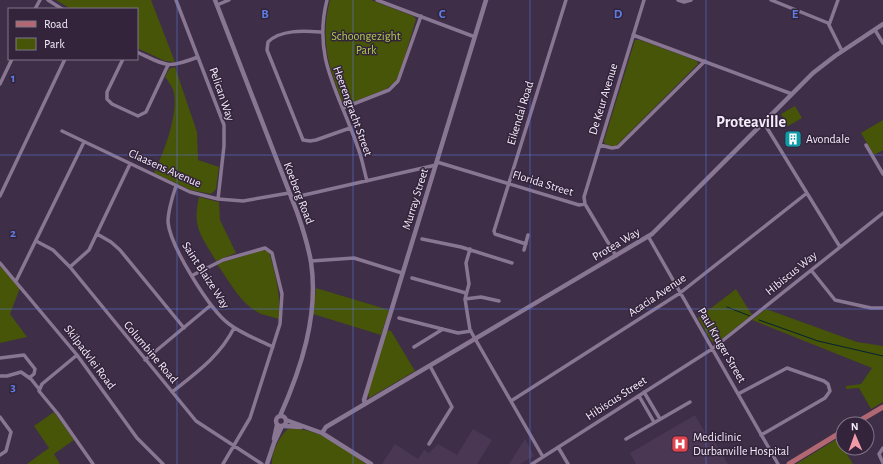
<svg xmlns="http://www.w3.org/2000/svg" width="883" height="464" viewBox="0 0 883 464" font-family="'Alegreya Sans',sans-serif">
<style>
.built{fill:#4a3754}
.green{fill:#465507}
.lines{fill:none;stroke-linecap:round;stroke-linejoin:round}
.stream{stroke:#052135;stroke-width:1}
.street{stroke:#887692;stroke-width:3.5}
.secondary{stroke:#887692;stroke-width:4.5}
.primary{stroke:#b16872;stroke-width:5}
.grid{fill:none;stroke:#5e7de2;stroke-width:1;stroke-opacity:0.55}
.labels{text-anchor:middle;stroke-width:3;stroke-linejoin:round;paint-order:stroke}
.park-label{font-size:12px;fill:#afcd4c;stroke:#33243c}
.street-label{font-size:12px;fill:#f5ecfb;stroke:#33243c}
.poi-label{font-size:12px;fill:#f5ecfb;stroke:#33243c;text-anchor:start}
.district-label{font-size:16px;font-weight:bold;fill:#f5ecfb;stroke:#33243c}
.grid-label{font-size:13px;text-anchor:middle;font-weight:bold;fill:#5e7de2;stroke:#33243c;stroke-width:3;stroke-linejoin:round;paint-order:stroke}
</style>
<rect width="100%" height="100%" fill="#3e2e47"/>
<path class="built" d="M695,415L707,436L710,434L728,464H636L630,453Z
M473,429L492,440L477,464H382L395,444L418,459L424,450L429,453L438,444L457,455Z
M525,439L534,456L520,464H509Z"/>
<path class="green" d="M56,0H151L175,62L165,61L137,48V9H71Z
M330,0H371L413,16L416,19L400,73L395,82L386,89L348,104L342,101C328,65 320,39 330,0Z
M635,40H640L697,61L698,64L616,146C612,146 605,146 604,141Z
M175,67L197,132L198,160L219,167L216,189L211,194L191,190L154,173C164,152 178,116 174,93C173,87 168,81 165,77L169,69Z
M795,106L802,118L788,126L781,114Z
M883,120V150L874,155L861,133Z
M199,197L219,202L220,220L236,253L216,261C201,235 192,228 199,197Z
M263,250L269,252L270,255C276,277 281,296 279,319C274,317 267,316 261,314C241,305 230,282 217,264Z
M0,266L20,288L10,314L27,337L0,343Z
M316,288L389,310L381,335L313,314Z
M736,289L752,315L718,342H712L698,318Z
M766,309L857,342L883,346V402L871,409L859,388L846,389V386L861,384L872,368L752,320Z
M387,330L391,331L415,371L369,398L368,392Z
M54,412L74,440L54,454L60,464H27L49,448L34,426Z
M288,429C318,426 343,449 366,464H272C271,454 280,435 288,429Z
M840,437L842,440L843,448L853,464H796Z"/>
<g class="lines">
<path class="stream" d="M727,307L750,316
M759,320L818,341L883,356"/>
<path class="street" d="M48,0L62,9
M176,0L224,125V146L218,199
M327,0C312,59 340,94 358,148C362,158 364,170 367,181
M377,0L475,37
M678,0L684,2L691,0
M771,0L828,23L842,51
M217,5L229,0
M35,9L40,0
M829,25L838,0
M875,30L883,43
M322,32C305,31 281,29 268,42L267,50L303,140L310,141L316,140L350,128
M633,35L792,94
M137,52C167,66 167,69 198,57
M123,59L107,92V99L112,104L138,116L146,112L168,65
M0,84L12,59
M343,108L389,90L398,81L421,16
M764,123L840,247
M62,131L190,192L218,199L243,201L289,193
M600,145L612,148L618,147L705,61
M866,145L883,174
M437,162L579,205L585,204
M176,186C172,198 168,210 168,222C170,246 210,310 229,324C242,334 259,340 273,347
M0,196L65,59
M291,198L436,165
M97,234L111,242L120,250L184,328
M648,236L778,464
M422,239L461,247L512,263
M36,241L53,250L70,267L196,421L262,464
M526,244L495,234L494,231L566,0
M470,249L466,263L469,284L465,299L470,330L543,457
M524,250L528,235
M616,256L585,204L584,197L644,0
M311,261L354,258L402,273
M0,263L77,355L137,438L163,464
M70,267L89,250L130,164
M811,270L835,300L871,308H883
M193,275L223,260L265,248L272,253L282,294L280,324L250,418L223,464
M412,278L466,293
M16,281L84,142
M465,299L481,297L499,301
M399,318L458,333L471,331
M414,347L443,329
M77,355L42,384L39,391L58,414L93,464
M0,358L24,355L35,369L34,374L29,378
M145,360L211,305
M0,376H7L21,372L31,379L39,389
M172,392C196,373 220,356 234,328
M644,392L660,419
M738,394L787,368L824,381L828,384L830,391L825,398L761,435
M639,396L654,422
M511,401L680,293L807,193
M0,417L11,432L6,451L0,455
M626,439L690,402
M429,444L452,407L430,366
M558,447L568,464
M883,448L879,454L883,463
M532,464L712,349L883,213"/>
<path class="secondary" d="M215,0L297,212C303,229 308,245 311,262C319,315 301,369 280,416
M365,404L364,400L486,0
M276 421a5 5 0 1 1 10 0a5 5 0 1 1-10 0Z
M286,420L322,433L371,464
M284,426L301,427
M322,433L326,427L652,234L813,73L835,56L883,24
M274,439L277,425
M267,464L274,443L282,426"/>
<path class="primary" d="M854,424L883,407
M789,464L843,431"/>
</g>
<path class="grid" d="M177,0V464M353,0V464M530,0V464M706,0V464M0,155H883M0,309H883"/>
<defs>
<g id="building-square" transform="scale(0.9)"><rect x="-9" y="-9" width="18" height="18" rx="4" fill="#0f9aa8" stroke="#33243c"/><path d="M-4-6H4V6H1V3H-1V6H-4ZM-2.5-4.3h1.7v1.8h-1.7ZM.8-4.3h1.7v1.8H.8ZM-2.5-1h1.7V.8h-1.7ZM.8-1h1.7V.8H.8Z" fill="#fff"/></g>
<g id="hospital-square" transform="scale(0.9)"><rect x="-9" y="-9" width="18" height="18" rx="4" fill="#e0444e" stroke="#33243c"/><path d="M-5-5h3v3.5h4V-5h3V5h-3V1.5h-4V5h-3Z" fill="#fff"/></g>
</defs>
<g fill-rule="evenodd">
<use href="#building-square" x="793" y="139"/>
<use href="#hospital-square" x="680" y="444"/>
</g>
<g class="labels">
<g class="park-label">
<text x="366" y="40">Schoongezight<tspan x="366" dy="14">Park</tspan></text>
</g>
<g class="street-label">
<text transform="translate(222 94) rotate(71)" y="4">Pelican Way</text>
<text transform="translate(603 99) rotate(-73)" y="4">De Keur Avenue</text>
<text transform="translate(353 111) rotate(70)" y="4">Heerengracht Street</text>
<text transform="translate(520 113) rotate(-73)" y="4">Eikendal Road</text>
<text transform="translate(165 168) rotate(24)" y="4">Claasens Avenue</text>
<text transform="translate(543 183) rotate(17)" y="4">Florida Street</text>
<text transform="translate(299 193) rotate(69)" y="4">Koeberg Road</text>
<text transform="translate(415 199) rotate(-73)" y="4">Murray Street</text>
<text transform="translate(616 244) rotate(-31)" y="4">Protea Way</text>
<text transform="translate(791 273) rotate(-39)" y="4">Hibiscus Way</text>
<text transform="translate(206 275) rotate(57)" y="4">Saint Blaize Way</text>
<text transform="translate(657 295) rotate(-34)" y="4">Acacia Avenue</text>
<text transform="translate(722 345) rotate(60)" y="4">Paul Kruger Street</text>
<text transform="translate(151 352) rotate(50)" y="4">Columbine Road</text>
<text transform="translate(90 357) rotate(53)" y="4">Skilpadvlei Road</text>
<text transform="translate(616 398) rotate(-33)" y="4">Hibiscus Street</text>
</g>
<g class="poi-label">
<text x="806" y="143">Avondale</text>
<text x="693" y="441">Mediclinic<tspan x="693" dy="14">Durbanville Hospital</tspan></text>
</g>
<g class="district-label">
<text x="751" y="127">Proteaville</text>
</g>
</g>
<g class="grid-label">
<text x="265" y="18">B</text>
<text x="442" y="18">C</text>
<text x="618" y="18">D</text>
<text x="795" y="18">E</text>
<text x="13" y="82">1</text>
<text x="13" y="237">2</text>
<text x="13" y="391">3</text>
</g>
<rect x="8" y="8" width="130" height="52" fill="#33243c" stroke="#817488"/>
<rect x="16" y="21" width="20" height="6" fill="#b16872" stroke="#817488"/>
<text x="44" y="28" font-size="12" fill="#f5ecfb">Road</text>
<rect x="16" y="38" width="20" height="12" fill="#465507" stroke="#817488"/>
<text x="44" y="48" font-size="12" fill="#f5ecfb">Park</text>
<g transform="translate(855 436) rotate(358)"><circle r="19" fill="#33243c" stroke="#817488"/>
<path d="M0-3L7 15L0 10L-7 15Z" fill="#f39aa9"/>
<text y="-6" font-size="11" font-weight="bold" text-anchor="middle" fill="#f5ecfb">N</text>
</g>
</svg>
